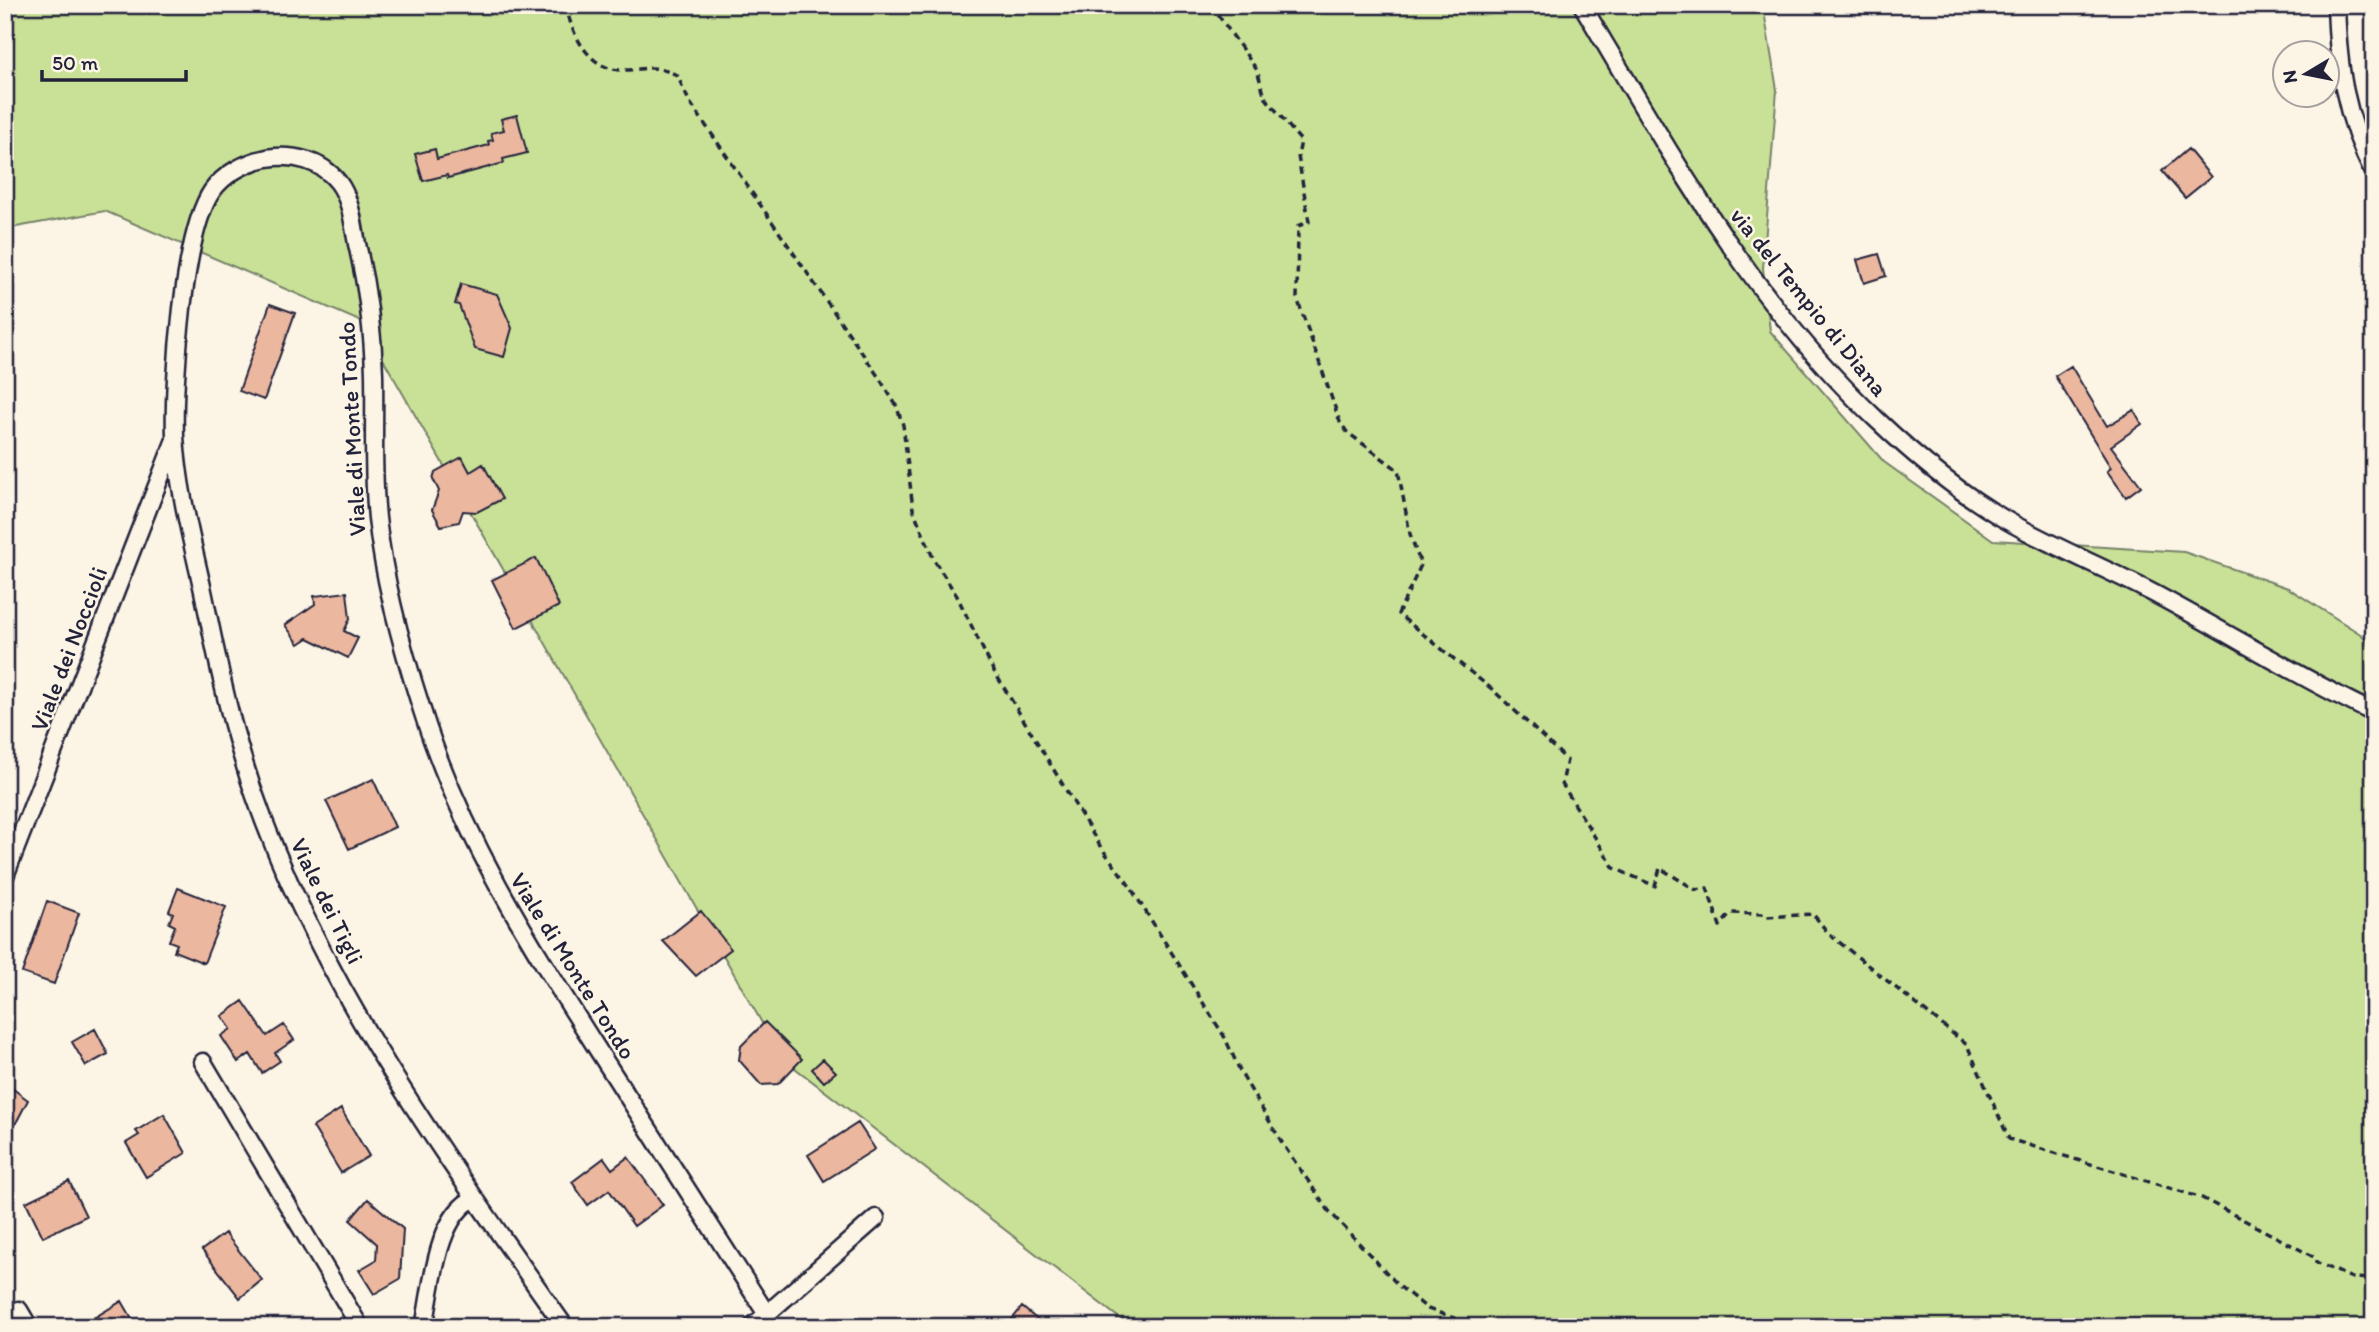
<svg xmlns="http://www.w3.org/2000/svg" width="2379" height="1332" viewBox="0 0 2379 1332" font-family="Itim,sans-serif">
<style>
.green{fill:#c9e197;stroke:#768269;stroke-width:2}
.building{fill:#ecb79f;stroke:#22223b;stroke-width:2}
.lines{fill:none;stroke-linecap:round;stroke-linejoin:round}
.street-casing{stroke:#22223b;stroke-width:21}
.path{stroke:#22223b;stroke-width:3.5;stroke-dasharray:7 5;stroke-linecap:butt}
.street{stroke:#fcf5e5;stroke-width:16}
.labels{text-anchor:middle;stroke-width:5;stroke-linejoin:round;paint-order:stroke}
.street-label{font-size:24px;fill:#22223b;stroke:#fcf5e5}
</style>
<rect width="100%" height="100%" fill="#fcf5e5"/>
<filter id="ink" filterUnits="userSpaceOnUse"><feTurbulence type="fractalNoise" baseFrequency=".0143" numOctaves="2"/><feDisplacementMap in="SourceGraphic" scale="14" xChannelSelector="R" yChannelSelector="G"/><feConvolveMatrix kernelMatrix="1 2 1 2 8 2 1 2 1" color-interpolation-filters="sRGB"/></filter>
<g filter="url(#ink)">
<path class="green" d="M5,5H1763L1777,90L1763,268L1770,331L1884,462L1993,540L2184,552L2288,588L2362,635L2374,648V1327H1131L782,1058L362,322L105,211L5,229Z"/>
<path class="building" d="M517,115L527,153L503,159L504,163L448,178L447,175L423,181L415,154L435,149L437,159L489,145L488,141L493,140L491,133L504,130L501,119Z
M2188,149L2211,177L2185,198L2162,171Z
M1879,254L1886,276L1864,283L1857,260Z
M461,284L497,294L512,328L504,357L475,349L459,305L455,304Z
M270,304L295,313L264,400L239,391Z
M2071,366L2107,426L2134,410L2142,424L2111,446L2141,486L2126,497L2107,471L2111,468L2055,376Z
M462,457L470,472L483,464L502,499L477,512L463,511L459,522L441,526L432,510L439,491L433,479L435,472Z
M536,558L559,606L516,628L492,580Z
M347,592L350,619L344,631L358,638L348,658L308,638L299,644L285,625L315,604L314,596Z
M373,779L395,827L349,849L326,801Z
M178,888L226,907L204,963L174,951L177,944L169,941L175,926L169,923L173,913L169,911Z
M47,901L79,913L54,984L22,973Z
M701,911L731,949L696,976L663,941Z
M243,1001L267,1036L284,1025L294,1040L275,1053L280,1061L262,1073L250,1054L238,1062L221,1036L231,1029L222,1016Z
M765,1022L802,1059L778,1084L761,1085L739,1060L741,1046Z
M95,1029L108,1054L86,1066L72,1042Z
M823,1059L836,1072L824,1082L812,1069Z
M5,1083L28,1100L5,1144Z
M341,1109L369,1156L341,1173L313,1127Z
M164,1114L186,1153L146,1177L126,1143L139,1135L136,1131Z
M858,1123L875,1149L824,1181L808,1155Z
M628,1157L663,1205L634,1226L609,1190L588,1205L572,1182L604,1158L612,1169Z
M69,1181L86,1216L43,1237L26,1202Z
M368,1199L403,1229L400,1279L374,1294L359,1270L376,1260L377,1244L350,1220Z
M225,1233L262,1280L240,1298L202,1250Z
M122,1301L137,1327H79Z
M1022,1307L1046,1327H1006Z"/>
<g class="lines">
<g class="street-casing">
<path id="street" d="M1582,5C1669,151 1751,301 1876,419C1915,456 1959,493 2006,520C2053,547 2104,567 2153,593C2227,632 2298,677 2374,713
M2336,5C2338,69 2345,116 2374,174
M5,876L174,442
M203,1062L360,1327
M19,1310L29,1327
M424,1327C432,1289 436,1215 475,1198
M565,1327C436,1143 295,953 235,732C222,686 213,638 203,591C192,541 178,488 175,436C173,383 183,233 212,191C224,174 246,162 267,158C293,154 321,160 338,182C351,199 353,223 357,244C367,287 373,329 374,374C375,422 372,470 377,518C384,583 402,648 422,710C460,833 528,940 596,1047C653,1136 709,1225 766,1313
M752,1327L876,1218"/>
</g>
<path class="path" d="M566,5C571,34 590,71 623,70C650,70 649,63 677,75L689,101L878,376L896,405L903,425L913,509L934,560L957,596L992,668L1100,846L1129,885L1224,1036L1242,1075L1284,1146L1329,1211L1399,1286L1428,1309L1480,1327
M1211,5L1257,70L1265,97L1301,141L1298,156L1309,222L1298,226L1297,298L1340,422L1347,432L1398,470L1410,534L1421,565L1398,614L1493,690L1567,760L1562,784L1614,868L1655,886L1660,868L1696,890L1707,888L1720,926L1731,913L1762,914L1766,917L1813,914L1829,934L1967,1045L2009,1139L2202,1198L2316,1258V1262L2352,1278L2374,1279"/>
<use href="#street" class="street"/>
</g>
</g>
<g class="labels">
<g class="street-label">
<text transform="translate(1809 302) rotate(51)" y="8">via del Tempio di Diana</text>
<text transform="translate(352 429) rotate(-93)" y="8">Viale di Monte Tondo</text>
<text transform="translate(69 649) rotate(-69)" y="8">Viale dei Noccioli</text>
<text transform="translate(327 901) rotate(64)" y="8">Viale dei Tigli</text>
<text transform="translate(573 966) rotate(58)" y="8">Viale di Monte Tondo</text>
</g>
</g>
<rect width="2379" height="1332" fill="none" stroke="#fcf5e5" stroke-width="28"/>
<rect x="14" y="14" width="2351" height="1304" fill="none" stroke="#22223b" stroke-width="2.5" filter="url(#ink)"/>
<g transform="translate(2306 74) rotate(260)"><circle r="33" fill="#fcf5e5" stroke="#a5a1a1" stroke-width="2"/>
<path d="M0-5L12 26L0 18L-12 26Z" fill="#22223b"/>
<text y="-10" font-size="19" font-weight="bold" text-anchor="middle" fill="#22223b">N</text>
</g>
<path d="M42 70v10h144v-10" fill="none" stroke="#22223b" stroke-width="3.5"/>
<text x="52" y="70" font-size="21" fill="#22223b" stroke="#fcf5e5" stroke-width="5" paint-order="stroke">50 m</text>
</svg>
